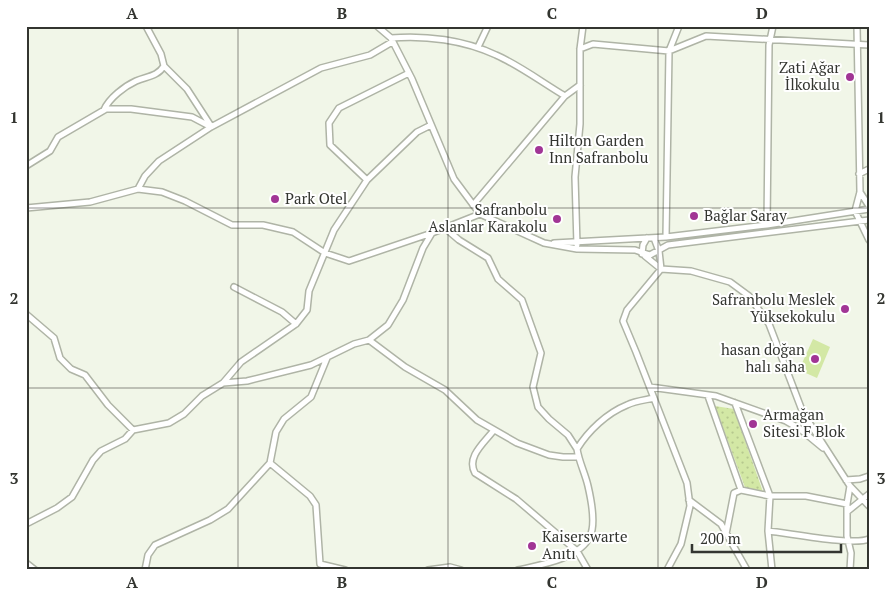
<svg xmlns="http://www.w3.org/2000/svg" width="895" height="596" viewBox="0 0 895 596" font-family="'PT Serif',serif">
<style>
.park{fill:url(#park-dots)}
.pitch{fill:#d3e8a5}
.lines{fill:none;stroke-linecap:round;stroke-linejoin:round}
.minor-casing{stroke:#afb4a6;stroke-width:8}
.minor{stroke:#fff;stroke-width:5}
.grid{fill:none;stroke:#333530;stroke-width:1;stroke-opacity:0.55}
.poi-dot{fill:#a13595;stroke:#fff;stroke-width:2}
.labels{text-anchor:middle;stroke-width:4;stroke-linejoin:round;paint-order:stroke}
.poi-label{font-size:15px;fill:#333530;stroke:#fff;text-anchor:start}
.neatline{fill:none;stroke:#333530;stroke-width:2}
.grid-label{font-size:16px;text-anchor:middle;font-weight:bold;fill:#333530}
</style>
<defs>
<pattern id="park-dots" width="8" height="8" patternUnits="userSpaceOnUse" patternTransform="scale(1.25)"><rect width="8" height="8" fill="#d3e8a5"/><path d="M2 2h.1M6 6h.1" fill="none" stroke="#b6c88e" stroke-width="1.8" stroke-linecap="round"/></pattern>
</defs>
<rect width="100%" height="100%" fill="#f1f6e8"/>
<path class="park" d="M715,406L734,409L763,492L746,490Z"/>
<path class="pitch" d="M813,339L830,347L817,378L799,370Z"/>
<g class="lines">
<g class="minor-casing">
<path id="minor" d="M146,26L161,54L164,66L187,89L211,126
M377,26L391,38L412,79L454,179L480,214L544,243L577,249L635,250L650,255L668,245L869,220
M857,26L860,192L855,211L869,240
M391,38C425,35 464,40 496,55C519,65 543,83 565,96
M478,47L488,26
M580,49L593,44L669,51L706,36L869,45
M104,110C109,98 125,86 136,81C147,76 157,77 164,66
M26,166L50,151L58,137L106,109H131L192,117L211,127
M859,174L869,169
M367,180L330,145L329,123L339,108L409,73
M138,189L145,176L159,161L211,127L321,68L370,55L392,42
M860,192L869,206
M473,205L565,96L580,85
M26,208L90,202L138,189L162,192L185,201L232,225H263L293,232L325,253L349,261L432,233L480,214
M767,225L769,45L773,26
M445,228L459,240L488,258L498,279L522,300L541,353L533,387L538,407L549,419L568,435L577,449
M666,237L669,51L679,26
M654,238L659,251L661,269L627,310L623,321L636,352L687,483L690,506L681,544L667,570
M554,243L666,237L767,225L869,209
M577,245L575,177L580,124V49L583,26
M642,254L643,245L647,238
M645,256L661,269L691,271L730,282L749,296L769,324L803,413L850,486L869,506
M234,287L282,312L296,324
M26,314L54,338L60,358L71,369L85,375L108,405L133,430
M369,340L405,367L445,390L477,420L517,443L549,455L563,457H578
M223,383L241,362L296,324L307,310L309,291L334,230L367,180L417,132L431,125
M650,387L716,396L786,421L800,429L823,448
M708,396L741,490
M735,403L770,496L768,531L772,570
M494,430C484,443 466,457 475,473L516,499L577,551L588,570
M270,463L310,496L316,505L320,564L345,570
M846,480L860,479L869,476
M850,486L847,504V536L851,553L850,570
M689,500L721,524L747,570
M848,511L869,494
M26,524L57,508L72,497L93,460L101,451L125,439L133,430L169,423L184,414L202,396L223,383L247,381L311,365L354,344L369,340L388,325L403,300L423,248L432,233
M768,531C789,533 853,546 869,539
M726,534L734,493L741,490L770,496H806L847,504
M26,563L35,570
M145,570L148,555L155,545L210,520L228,509L270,463L276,432L284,419L311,397L327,358
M428,570L450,567L461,570
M518,570C540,565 580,559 590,536C596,524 591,499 588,486C585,473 579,462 577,449C588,431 607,413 627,405C635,401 645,400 654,398"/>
</g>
<use href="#minor" class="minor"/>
</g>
<path class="grid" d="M238,26V570M448,26V570M658,26V570M26,208H869M26,388H869"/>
<g class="poi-dot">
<circle cx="850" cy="77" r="5"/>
<circle cx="539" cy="150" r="5"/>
<circle cx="275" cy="199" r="5"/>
<circle cx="694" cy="216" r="5"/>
<circle cx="557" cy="219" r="5"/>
<circle cx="845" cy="309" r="5"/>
<circle cx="815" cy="359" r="5"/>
<circle cx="753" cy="424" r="5"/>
<circle cx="532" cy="546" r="5"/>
</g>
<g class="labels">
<g class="poi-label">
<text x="840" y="73" text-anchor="end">Zati Ağar<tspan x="840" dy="17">İlkokulu</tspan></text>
<text x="549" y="146">Hilton Garden<tspan x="549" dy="17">Inn Safranbolu</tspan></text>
<text x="285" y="204">Park Otel</text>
<text x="547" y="215" text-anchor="end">Safranbolu<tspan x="547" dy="17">Aslanlar Karakolu</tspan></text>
<text x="704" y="221">Bağlar Saray</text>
<text x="835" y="305" text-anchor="end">Safranbolu Meslek<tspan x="835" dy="17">Yüksekokulu</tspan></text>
<text x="805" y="355" text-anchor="end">hasan doğan<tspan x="805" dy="17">halı saha</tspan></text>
<text x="763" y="420">Armağan<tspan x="763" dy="17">Sitesi F Blok</tspan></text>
<text x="542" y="542">Kaiserswarte<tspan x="542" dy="17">Anıtı</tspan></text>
</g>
</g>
<rect width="895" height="596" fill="none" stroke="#ffffff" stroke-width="55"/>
<path d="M692 544v8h149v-8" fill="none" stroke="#333530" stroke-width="2.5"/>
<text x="700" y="544" font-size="15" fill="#333530" stroke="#ffffff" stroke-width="4" paint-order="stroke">200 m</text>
<rect x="28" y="28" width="840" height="540" class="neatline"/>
<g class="grid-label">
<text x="132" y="19">A</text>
<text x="342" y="19">B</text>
<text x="552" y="19">C</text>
<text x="762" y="19">D</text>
<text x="14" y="123">1</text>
<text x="881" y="123">1</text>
<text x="14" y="304">2</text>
<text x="881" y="304">2</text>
<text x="14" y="484">3</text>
<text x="881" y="484">3</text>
<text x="132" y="588">A</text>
<text x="342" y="588">B</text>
<text x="552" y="588">C</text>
<text x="762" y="588">D</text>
</g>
</svg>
